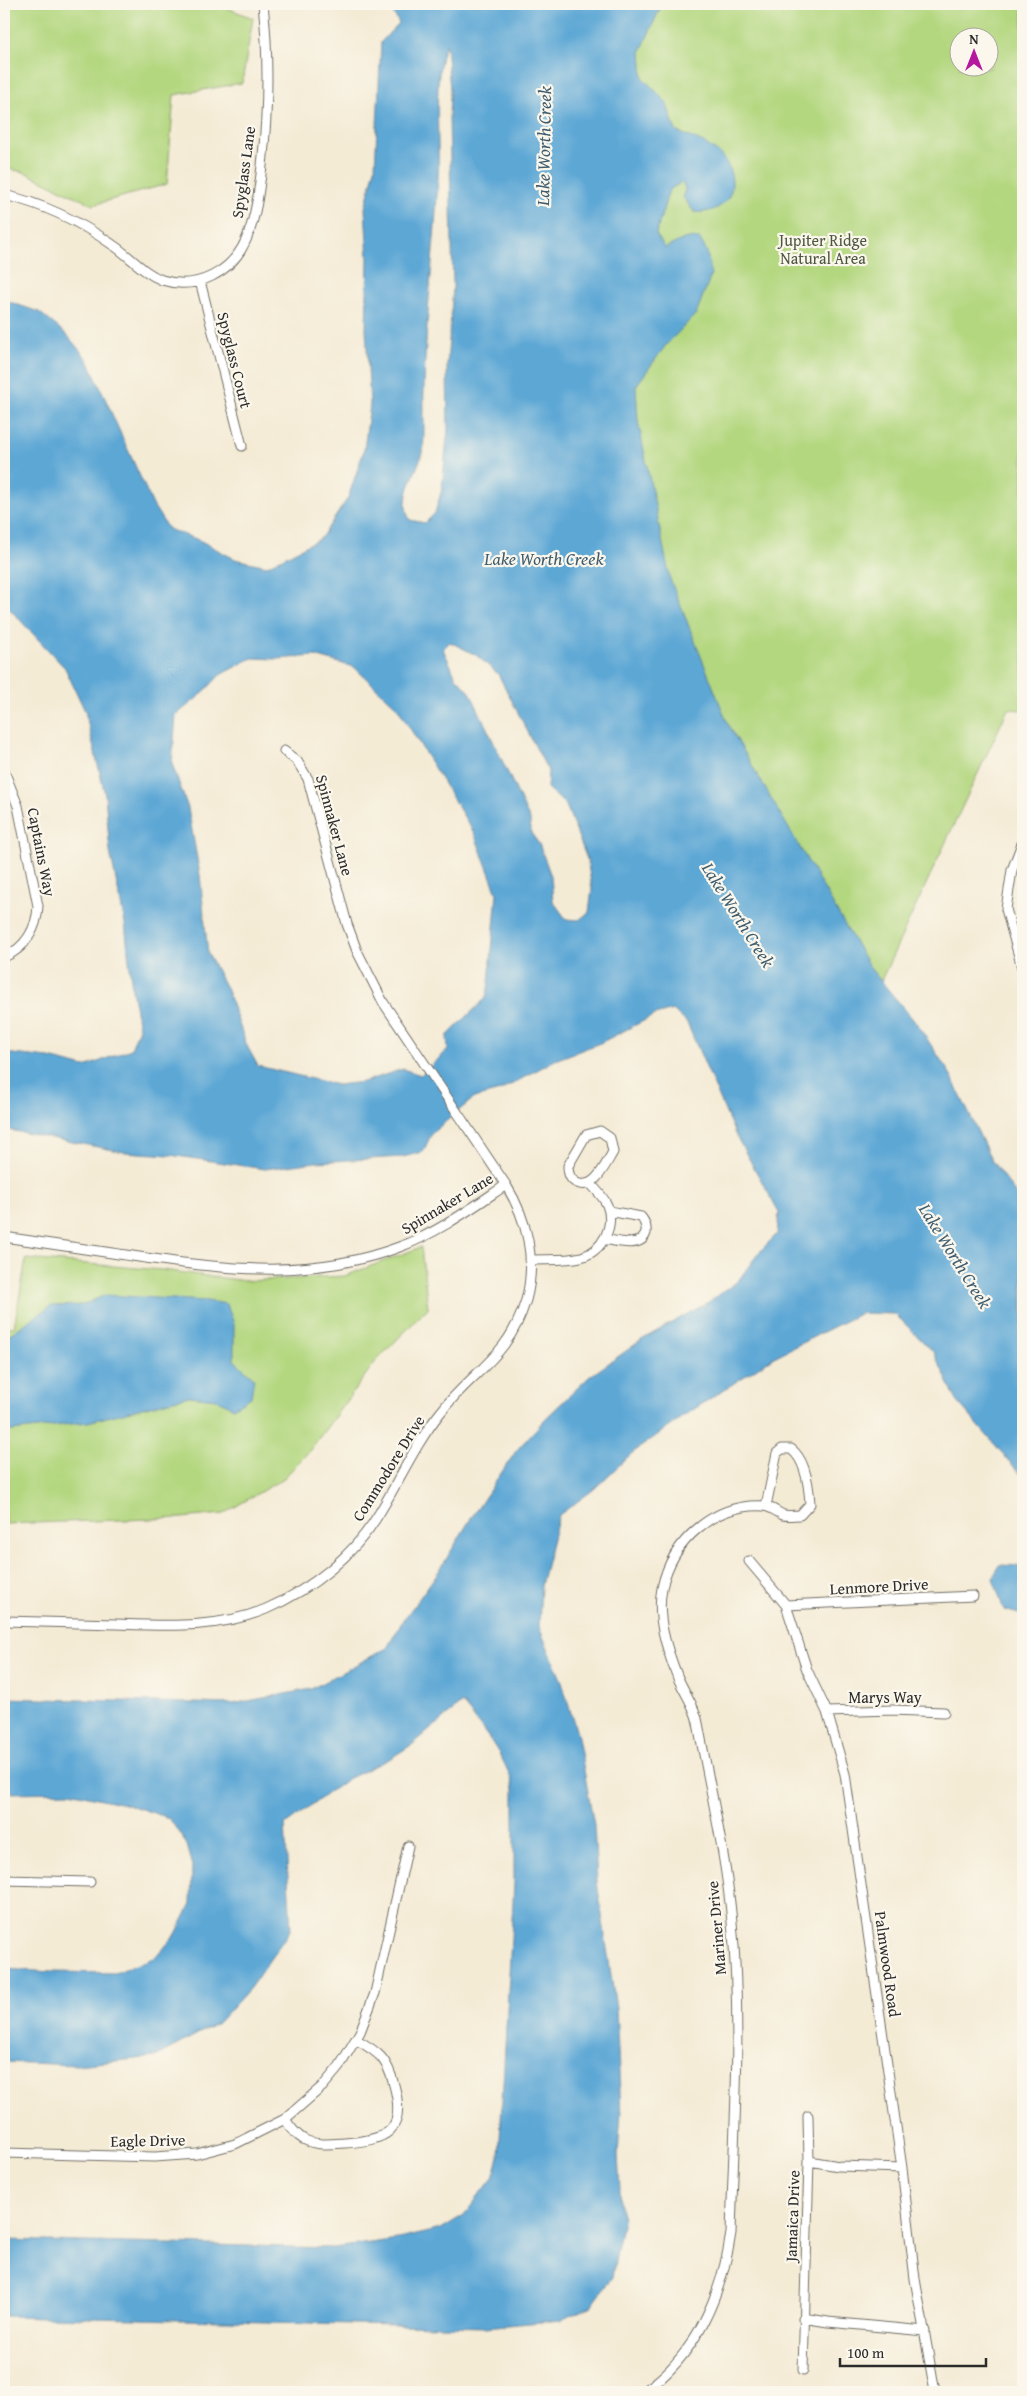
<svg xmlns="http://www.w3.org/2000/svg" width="1027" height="2396" viewBox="0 0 1027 2396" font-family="'Gentium Book Plus',serif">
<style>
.green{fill:#b3d77f;stroke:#6f8155;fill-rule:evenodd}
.water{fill:#5da7d5;stroke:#446980;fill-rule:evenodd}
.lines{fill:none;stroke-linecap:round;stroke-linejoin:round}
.minor-casing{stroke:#716e66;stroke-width:11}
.minor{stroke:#fff;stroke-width:9}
.labels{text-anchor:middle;stroke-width:4.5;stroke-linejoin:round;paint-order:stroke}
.street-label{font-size:16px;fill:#2b2b2b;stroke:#fbf7ec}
.park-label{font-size:16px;fill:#4d5640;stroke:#fbf7ec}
.water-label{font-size:18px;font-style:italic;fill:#3f5d6f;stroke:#fbf7ec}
</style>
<rect width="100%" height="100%" fill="#fbf7ec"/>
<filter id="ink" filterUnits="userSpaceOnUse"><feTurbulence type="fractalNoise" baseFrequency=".02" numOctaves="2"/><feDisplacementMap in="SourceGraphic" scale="10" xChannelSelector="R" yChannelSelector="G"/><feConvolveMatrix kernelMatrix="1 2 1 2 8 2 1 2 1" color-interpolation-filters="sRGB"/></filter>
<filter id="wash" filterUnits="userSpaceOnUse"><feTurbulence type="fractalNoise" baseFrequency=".0096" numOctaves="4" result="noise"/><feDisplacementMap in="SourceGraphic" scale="20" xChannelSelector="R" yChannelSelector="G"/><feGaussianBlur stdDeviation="1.12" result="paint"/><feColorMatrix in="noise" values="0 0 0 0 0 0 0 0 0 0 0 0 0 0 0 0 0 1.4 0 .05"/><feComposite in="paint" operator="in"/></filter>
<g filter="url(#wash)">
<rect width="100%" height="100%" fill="#f4ebd5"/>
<path class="green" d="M4,4L219,5L253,18L242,83L174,95L167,184L93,205L24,172L4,168Z
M646,4H1023V710L1008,709L877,989L699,680L626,449L622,199ZM960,38H990V68H960Z
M421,1247L428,1308L376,1361L310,1450L284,1478L223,1514L181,1518L4,1524V1327H14L26,1259L162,1270L246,1281L345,1276Z"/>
<path class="water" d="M388,4H662L641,51L643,78L666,102L676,131C692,138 717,146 726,162C742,190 725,215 694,212L683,197L685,188L682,182L669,190L656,234L665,248L686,238L700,239L707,252L711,275L696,314L666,345L636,386L638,421L670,579L728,724L870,968L917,1024L949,1072L992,1161L1023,1204V1477L957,1401L934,1353L895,1314L861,1313L774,1357L685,1415L631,1454L593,1490L559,1515L541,1585L539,1627L561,1679L578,1737L594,1825L597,1882L616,2008L621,2113L618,2155L622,2225L612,2277L591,2306L562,2320L485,2327L4,2316V2240L335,2248L398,2239L441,2229L464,2215L493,2178L499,2157L514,1883V1789C506,1756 482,1729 462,1703L413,1744L391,1758L347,1779L285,1825L291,1929L250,1988L218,2023L155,2057L77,2065L4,2062V1969L52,1972L115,1973L156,1957L176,1934L191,1904L192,1863L187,1845L169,1818L129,1805L70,1792L4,1793V1698L232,1704L311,1689L387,1648L402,1622L439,1571L471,1518L516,1451L546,1418L589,1377L643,1339L707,1303L738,1281L759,1252L777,1234L779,1212L735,1134L687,1023L673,1010L655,1015L600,1043L555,1060L500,1091L474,1098L432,1133L423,1152L403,1157L316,1162L265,1169L170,1155L124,1152L4,1129V1053L49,1058L85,1067L131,1049L139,1028L132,989L125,923L110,852L105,795L85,711L65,668L4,603V300L39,312L66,334L88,360L124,441L153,505L168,529L199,540L235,559L267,566L321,538L348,498L364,450L370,405L366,329L368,259L365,208L375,168L381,42L399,23ZM446,44L450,90L449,118L453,287L447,365L448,429L442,489L435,513L425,523L410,520C397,497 419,472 423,449C424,442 424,433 424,426C422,344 434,261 438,179C440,143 432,74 446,44ZM450,642L476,655L498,674L548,771L547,788L566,805L587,859L592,889L589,912L579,920L566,919L553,901L551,876L539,844L531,833L530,820L470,692L456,677L443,649ZM315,656L354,667L397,707L474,833L497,893L489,983L486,998L447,1036L448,1050L421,1075L403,1069L363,1082L337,1085L258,1066L247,1046L226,988L208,954L200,875L188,808L172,764L176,715L202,694L220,675L252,658L277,659Z
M105,1295L207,1301L227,1304L234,1324V1360L254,1378L251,1397L233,1408L216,1399L189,1396L88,1422L4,1432V1338L51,1306L83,1305Z
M999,1565L1023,1566V1615L1004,1610L993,1579Z"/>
</g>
<g filter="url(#ink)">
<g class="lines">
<g class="minor-casing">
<path id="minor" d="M4,195C44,204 79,221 113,245C130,256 143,273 162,280C197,291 232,272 246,240C256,217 259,191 262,166C268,112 269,58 263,4
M200,281L242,446
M4,771L18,806L38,906C37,928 26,948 4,957
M1023,841L1012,870L1006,909L1023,971
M600,1131L610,1138L613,1152C606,1163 595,1191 577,1183C570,1180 568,1173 568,1166L586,1135Z
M4,1237C49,1244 94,1250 139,1257C230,1270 313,1280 402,1246C439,1232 473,1207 506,1185
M604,1239C616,1241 641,1249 646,1233C647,1226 645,1222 641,1217L609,1211
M530,1260C546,1259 565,1261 581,1257C603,1251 615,1226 607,1205C603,1196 596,1190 590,1183
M749,1561L786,1605L807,1670L827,1712L845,1774L902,2168L915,2279L935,2392
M786,1605L973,1596
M4,1621C41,1622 78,1623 116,1624C167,1626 218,1629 266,1609C312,1589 354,1556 380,1512C400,1479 416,1443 440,1413C474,1369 508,1359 526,1300C537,1260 527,1219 506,1185L383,1002L357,951L347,924L308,779L297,761L284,751
M827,1712L892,1710L944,1712
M4,1880L90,1882
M285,2119C290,2127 295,2134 303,2139C316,2146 331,2144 345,2143C386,2140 407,2132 394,2085C387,2059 380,2053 357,2040
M4,2153L155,2157L197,2154L235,2144L285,2119L323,2086L339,2067L360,2032L375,1993L408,1846
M809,2161L839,2166L902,2168
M803,2318L828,2322L925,2331
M803,2370L809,2161L808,2116
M643,2392C696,2357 722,2294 731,2233C734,2130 742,2025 732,1922C726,1855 710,1789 698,1723C695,1706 685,1694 678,1678C667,1650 656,1618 662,1588C672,1540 715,1503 764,1506C771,1507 777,1512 783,1515C788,1516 794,1515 800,1515L810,1504C809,1486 806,1460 791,1449H782L777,1453L766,1506"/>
</g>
<use href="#minor" class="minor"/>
</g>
</g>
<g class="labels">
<g class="street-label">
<text transform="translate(243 172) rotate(-82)" y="6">Spyglass Lane</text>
<text transform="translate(235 360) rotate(76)" y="6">Spyglass Court</text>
<text transform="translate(335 825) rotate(75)" y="6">Spinnaker Lane</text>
<text transform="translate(42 852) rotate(79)" y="6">Captains Way</text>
<text transform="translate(447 1203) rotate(-31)" y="6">Spinnaker Lane</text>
<text transform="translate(388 1468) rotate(-58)" y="6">Commodore Drive</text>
<text transform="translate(879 1586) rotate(-3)" y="6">Lenmore Drive</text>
<text x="885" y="1703">Marys Way</text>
<text transform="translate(716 1928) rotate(-95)" y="6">Mariner Drive</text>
<text transform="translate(888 1964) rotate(82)" y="6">Palmwood Road</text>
<text transform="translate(148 2140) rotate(-1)" y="6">Eagle Drive</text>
<text transform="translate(792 2216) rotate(-88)" y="6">Jamaica Drive</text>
</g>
<g class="park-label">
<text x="823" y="246">Jupiter Ridge<tspan x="823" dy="18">Natural Area</tspan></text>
</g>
<g class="water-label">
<text transform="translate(544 146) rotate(-89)" y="6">Lake Worth Creek</text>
<text x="544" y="565">Lake Worth Creek</text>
<text transform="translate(738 915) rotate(58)" y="6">Lake Worth Creek</text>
<text transform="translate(955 1256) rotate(58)" y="6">Lake Worth Creek</text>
</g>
</g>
<rect width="1027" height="2396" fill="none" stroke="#fbf7ec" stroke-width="20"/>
<g transform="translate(974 52)"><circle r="24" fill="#fbf7ec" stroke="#a8a59f"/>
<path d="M0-4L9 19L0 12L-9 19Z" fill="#b5179e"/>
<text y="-8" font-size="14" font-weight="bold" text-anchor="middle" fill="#2b2b2b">N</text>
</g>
<path d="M840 2358v8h146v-8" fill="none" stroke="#2b2b2b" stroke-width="2.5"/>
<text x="847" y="2358" font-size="15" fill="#2b2b2b" stroke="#fbf7ec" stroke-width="4" paint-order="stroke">100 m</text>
</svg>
